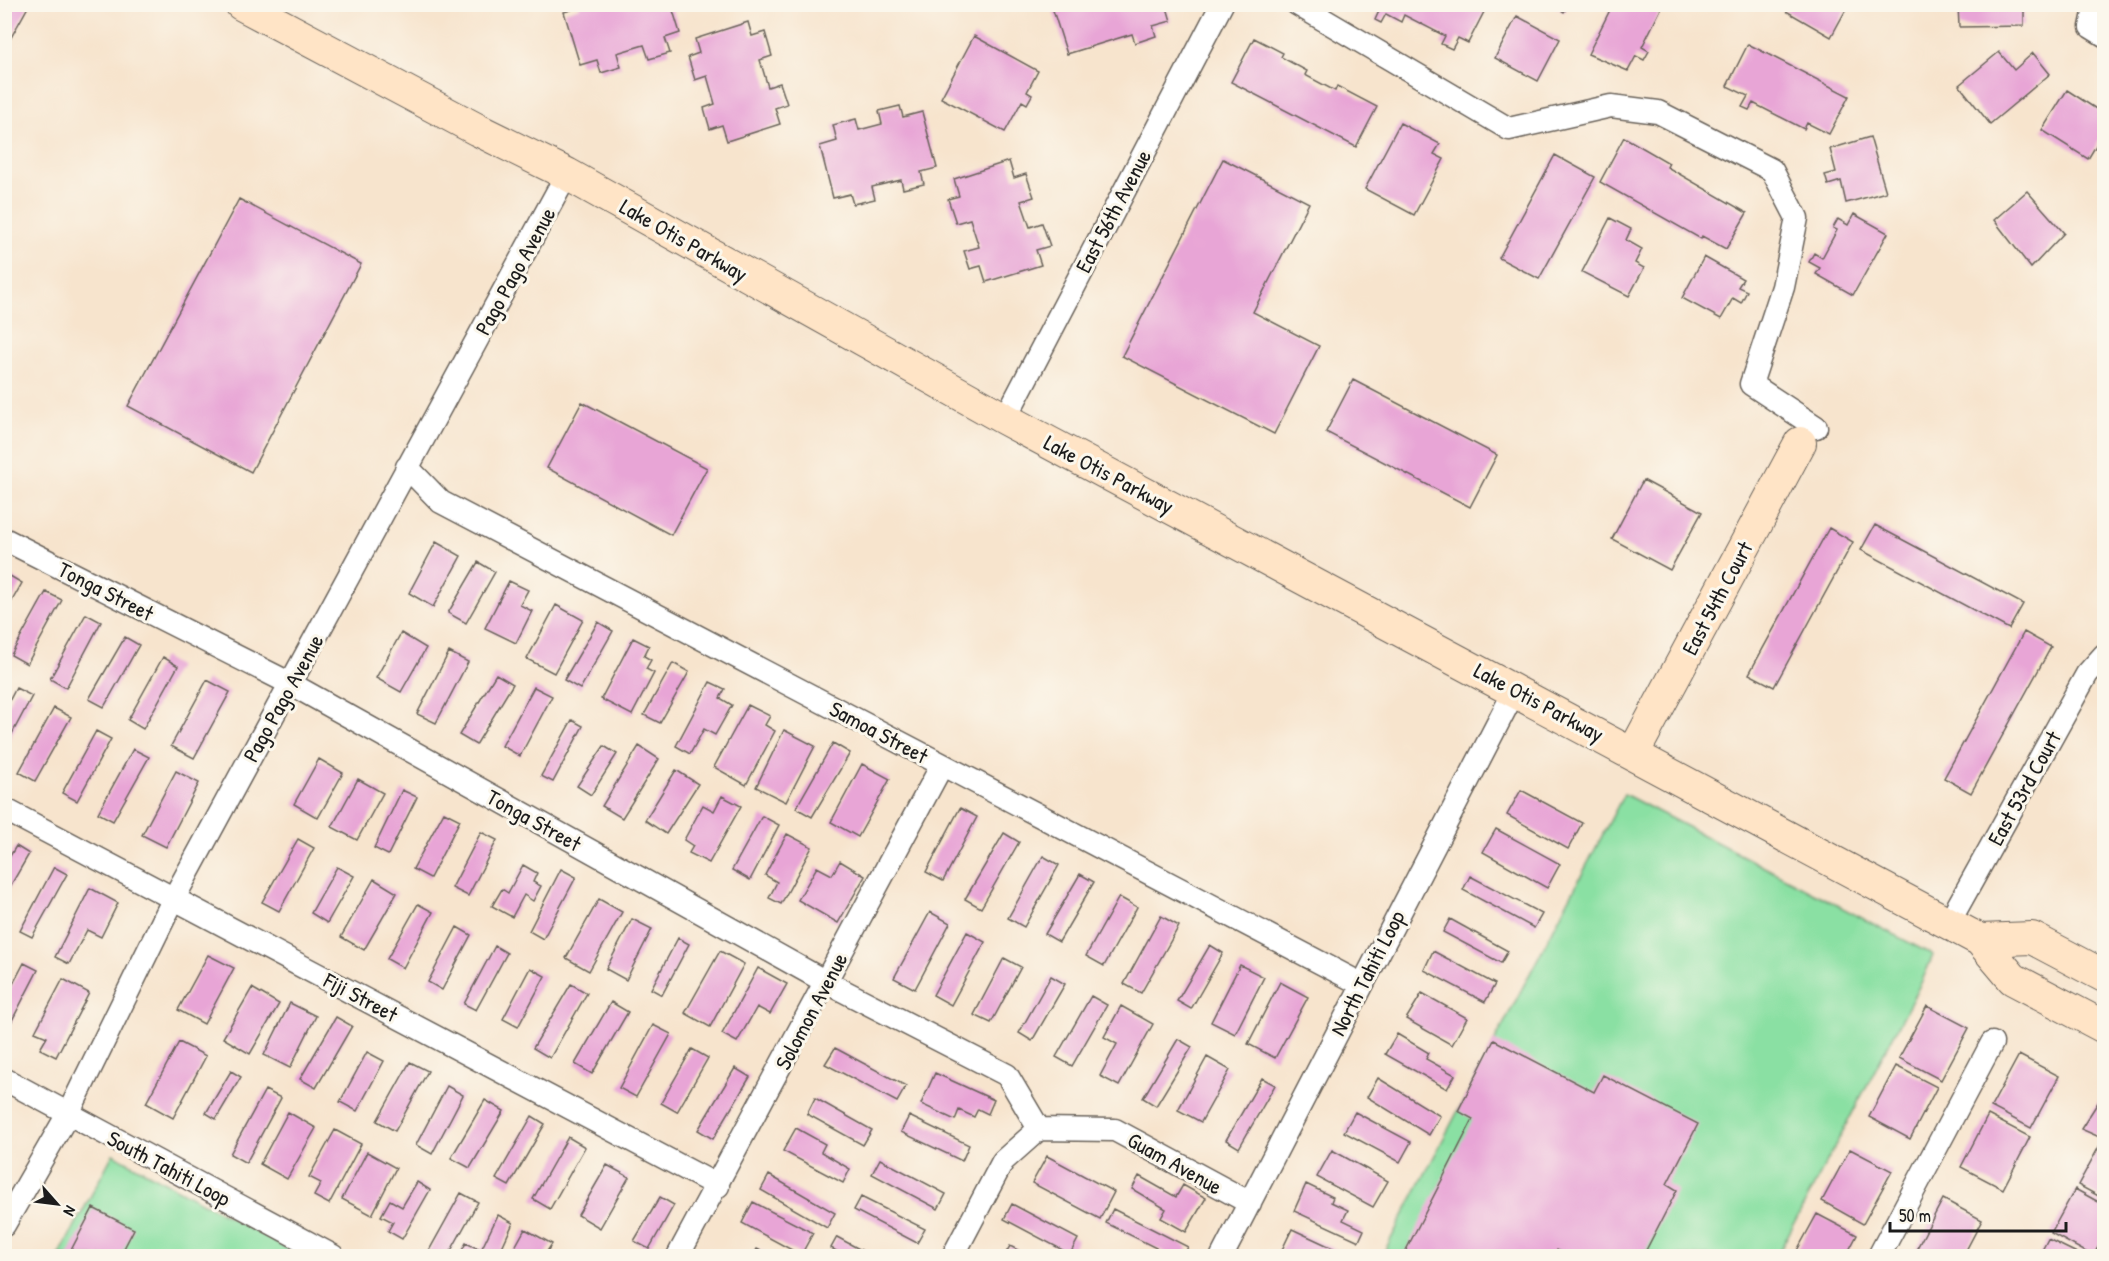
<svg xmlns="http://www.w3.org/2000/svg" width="2109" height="1261" viewBox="0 0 2109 1261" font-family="'Patrick Hand',sans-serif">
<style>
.green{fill:#8ae0a3;stroke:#537e60;stroke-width:1.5}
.building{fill:#e8a5d6}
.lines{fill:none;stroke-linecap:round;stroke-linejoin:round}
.street-casing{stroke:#69625a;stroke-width:25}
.secondary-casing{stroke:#69625a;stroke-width:34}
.street{stroke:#fff;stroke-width:22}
.secondary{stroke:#ffe4c6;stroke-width:32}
.labels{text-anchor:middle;stroke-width:6;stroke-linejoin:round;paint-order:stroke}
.street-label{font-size:22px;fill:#1c1c1c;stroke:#fbf7ec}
</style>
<rect width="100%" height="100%" fill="#fbf7ec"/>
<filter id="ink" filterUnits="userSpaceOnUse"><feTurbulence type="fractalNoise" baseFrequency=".0167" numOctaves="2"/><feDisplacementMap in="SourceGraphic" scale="12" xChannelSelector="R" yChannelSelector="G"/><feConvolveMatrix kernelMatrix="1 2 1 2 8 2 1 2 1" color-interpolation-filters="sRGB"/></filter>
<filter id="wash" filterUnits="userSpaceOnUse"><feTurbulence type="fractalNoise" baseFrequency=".008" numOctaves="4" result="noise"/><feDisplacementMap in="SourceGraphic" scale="24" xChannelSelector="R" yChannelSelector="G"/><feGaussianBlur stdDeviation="1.35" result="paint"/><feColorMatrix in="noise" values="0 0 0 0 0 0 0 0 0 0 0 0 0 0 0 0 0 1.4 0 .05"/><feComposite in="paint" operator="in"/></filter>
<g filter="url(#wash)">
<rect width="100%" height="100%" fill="#f7e4cd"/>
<path class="green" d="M1624,794L1933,955L1922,981L1777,1256H1382Z
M113,1154L301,1256H59Z"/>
<g id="blocks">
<path class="building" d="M579,4H671L680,33L665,38L670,53L649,59L644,45L617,53L621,67L601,73L597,60L580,65L564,12L580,7Z
M1051,4H1166L1171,21L1153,26L1156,36L1135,43L1132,34L1067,54Z
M1366,4H1479L1486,8L1468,43L1458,38L1452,49L1441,44L1445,36L1404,15L1401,22L1386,14L1381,23L1375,20L1379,11Z
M1551,4H1569L1564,12Z
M1613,4H1654L1661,9L1642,47L1649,51L1644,60L1636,56L1628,71L1588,54Z
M1774,4H1849L1831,37Z
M1958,4H2024V26L1959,27Z
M4,5H29L4,50Z
M1517,16L1560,39L1538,81L1495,58Z
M748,22L752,36L765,32L772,56L760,60L768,87L780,83L787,104L775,108L780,124L727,141L722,125L710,129L704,108L715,104L707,76L695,80L688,57L699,53L695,39Z
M974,36L1038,71L1027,92L1032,95L1027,104L1022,101L1005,132L941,98Z
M1254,38L1283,53L1281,57L1307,71L1305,75L1335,91L1337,86L1377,107L1356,147L1231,82Z
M1748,44L1849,96L1829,134L1807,123L1804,129L1753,103L1749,110L1742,107L1748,96L1727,86Z
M1999,52L2014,70L2033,53L2050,74L1990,124L1959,85Z
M2067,90L2104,114V132L2088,159L2042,130Z
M900,106L903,117L922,112L937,168L921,172L924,184L903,189L901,180L872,187L875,199L853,204L850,194L833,198L820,146L837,141L833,125L856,119L859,130L882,124L879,111Z
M1400,123L1440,144L1434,154L1444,159L1414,215L1365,189Z
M1624,137L1669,163L1667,167L1747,213L1726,249L1702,236L1701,239L1600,182Z
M1870,137L1886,192L1846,203L1841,181L1828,185L1825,175L1836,172L1830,149Z
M1555,155L1595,177L1539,279L1499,258Z
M1223,159L1309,203L1253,312L1319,346L1274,434L1122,356Z
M1009,161L1014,178L1026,174L1034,197L1021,201L1030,227L1042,223L1050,246L1036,250L1041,265L986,282L981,266L970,269L964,251L979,247L970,219L956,223L948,199L959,196L954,179Z
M2027,191L2064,233L2031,268L1994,220Z
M239,199L361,264L251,472L128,406Z
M1854,214L1888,233L1853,295L1816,274L1820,268L1809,262L1814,253L1822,258L1837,230L1833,228L1838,219L1848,225Z
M1610,218L1631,229L1626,240L1642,249L1635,263L1644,268L1629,296L1582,272Z
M1704,257L1743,279L1738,287L1747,291L1741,303L1733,298L1721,319L1682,298Z
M1353,380L1497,455L1470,507L1326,432Z
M582,402L707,468L671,535L547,468Z
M1643,480L1702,512L1670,570L1612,539Z
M1875,525L2023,604L2009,629L1861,550Z
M1829,528L1853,542L1774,687L1749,674Z
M436,542L461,556L433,607L409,593Z
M478,562L495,572L466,623L448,613Z
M5,573L22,583L4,615V574Z
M509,581L528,590L520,605L532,611L516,643L485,628Z
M46,592L62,600L27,664L11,655Z
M556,605L583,620L554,673L527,659Z
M86,614L101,622L66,688L50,679Z
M598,622L613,631L580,689L564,680Z
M2024,632L2051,647L1971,793L1944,778Z
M401,633L426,648L401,692L376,678Z
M125,637L139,645L104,707L89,699Z
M633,638L649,646L644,656L651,660L646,669L654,673L632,715L601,699Z
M449,652L468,662L436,723L417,714Z
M163,657L178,666L143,729L128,720Z
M673,663L689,672L660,723L644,715Z
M496,674L513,684L476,745L459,735Z
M207,680L230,692L194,758L171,746Z
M710,682L725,689L720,698L732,705L715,735L704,729L690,754L676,746Z
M534,687L552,696L520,756L502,746Z
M16,688L32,696L4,749V711Z
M748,705L770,716L765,725L775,731L746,785L714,767Z
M54,708L71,717L35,781L19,772Z
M572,720L583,726L553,782L541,776Z
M784,730L815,746L786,802L756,787Z
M96,731L111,739L77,801L62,793Z
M833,743L850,753L812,817L796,808Z
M604,746L617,754L591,795L577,786Z
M639,746L659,759L622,818L602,806Z
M133,749L149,757L113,821L98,813Z
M319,759L343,773L318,818L294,804Z
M862,764L890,779L858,837L831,822Z
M676,770L698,784L666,834L645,820Z
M176,771L199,783L166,847L142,835Z
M358,779L383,793L357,840L332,827Z
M402,790L417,797L388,855L374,848Z
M1521,790L1582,823L1568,849L1507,815Z
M722,796L741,806L709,863L689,853L693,846L684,840L703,805L714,811Z
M960,808L977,817L943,881L926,872Z
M444,812L460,820L430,878L413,869Z
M762,816L779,825L750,880L732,870Z
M1496,829L1560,864L1547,888L1483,852Z
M481,832L497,840L468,896L452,888Z
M1004,833L1019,842L981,908L965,899Z
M787,834L812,847L781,904L769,898L777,882L765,875Z
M298,839L314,848L279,911L262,902Z
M16,846L29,854L4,897V866Z
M1043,856L1059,865L1024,927L1008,918Z
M840,861L865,876L838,923L798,900L817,867L832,875Z
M523,865L537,873L533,882L541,886L533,901L524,895L512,917L492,906L502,889L508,893Z
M54,867L67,874L32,937L20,931Z
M337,867L354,876L327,923L311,913Z
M561,869L576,877L543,939L529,931Z
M1080,874L1094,882L1059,942L1045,934Z
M1470,876L1542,914L1534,928L1463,890Z
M374,879L397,893L364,950L341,937Z
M90,888L118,903L101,937L87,930L69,964L55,957Z
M1119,897L1137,907L1104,966L1086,956Z
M599,899L622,912L589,971L566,958Z
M418,904L433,912L403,968L387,959Z
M930,912L950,923L915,989L894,978Z
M1161,916L1179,926L1141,993L1124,984Z
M632,919L652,929L626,980L606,969Z
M1450,919L1508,951L1501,963L1443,932Z
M457,927L471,935L442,990L428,982Z
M967,932L985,942L951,1005L933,995Z
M678,938L689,944L662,995L651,989Z
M1210,945L1223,953L1191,1009L1177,1001Z
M495,946L507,953L476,1010L464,1004Z
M720,951L744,964L710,1027L685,1013Z
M1433,951L1495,984L1485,1002L1424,970Z
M208,955L234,968L204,1024L178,1010Z
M1004,958L1021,967L991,1023L974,1015Z
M24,963L38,970L4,1036V1001Z
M1240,965L1264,977L1235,1034L1211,1022Z
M530,968L545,976L518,1027L503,1019Z
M758,968L787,984L770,1014L757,1007L737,1042L722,1034Z
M1051,976L1065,984L1032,1041L1019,1033Z
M63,979L89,993L56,1057L40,1049L47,1037L35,1032Z
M1280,982L1308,997L1275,1058L1248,1044Z
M571,984L587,993L550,1058L533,1048Z
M252,988L279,1004L250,1054L223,1038Z
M1422,993L1467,1018L1452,1045L1406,1019Z
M1091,996L1107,1005L1072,1066L1056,1057Z
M611,1002L628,1012L592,1074L575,1064Z
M290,1003L316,1016L290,1068L264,1055Z
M1121,1006L1153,1024L1119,1086L1100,1076L1117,1044L1104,1037Z
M1927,1006L1969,1028L1941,1080L1899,1058Z
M336,1017L352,1026L316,1088L300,1079Z
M653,1025L671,1034L636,1097L619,1088Z
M1397,1034L1429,1053L1426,1059L1455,1075L1447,1089L1385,1054Z
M1178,1039L1192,1047L1156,1106L1143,1098Z
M1494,1040L1594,1092L1603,1075L1698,1124L1667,1184L1677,1190L1643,1256H1569L1557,1250L1553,1256H1403L1473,1119L1458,1111Z
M179,1042L206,1056L173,1118L146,1103Z
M835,1048L906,1086L897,1102L825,1064Z
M692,1049L708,1058L677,1112L661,1103Z
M367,1052L384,1061L357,1111L340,1102Z
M2019,1055L2059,1076L2031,1128L1991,1107Z
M1207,1057L1230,1070L1201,1122L1178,1110Z
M410,1062L428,1071L395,1131L377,1121Z
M1896,1066L1937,1087L1910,1139L1869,1117Z
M735,1068L750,1077L713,1139L698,1130Z
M231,1071L241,1077L216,1119L206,1113Z
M935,1073L994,1100L988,1114L978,1109L974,1117L959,1110L955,1120L921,1104Z
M1262,1078L1275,1085L1239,1148L1226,1140Z
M1378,1078L1440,1116L1429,1135L1367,1097Z
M447,1086L463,1095L432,1154L416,1145Z
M265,1090L281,1098L246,1163L230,1154Z
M2104,1093V1139L2081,1129Z
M815,1098L872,1130L863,1145L807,1114Z
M485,1100L504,1111L470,1168L451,1158Z
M288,1112L316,1128L287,1179L260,1164Z
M1355,1112L1411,1142L1400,1162L1344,1132Z
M1988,1115L2030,1137L2003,1189L1961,1167Z
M532,1116L545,1124L509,1186L496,1179Z
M909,1116L969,1145L962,1161L901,1132Z
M796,1128L825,1144L821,1152L850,1169L843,1183L783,1151Z
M335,1130L361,1144L329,1204L314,1196L321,1183L309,1177Z
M568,1137L585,1147L550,1209L533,1199Z
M2100,1145L2104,1147V1199L2078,1185Z
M1850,1149L1892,1171L1863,1224L1822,1201Z
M1332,1150L1388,1181L1373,1207L1317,1177Z
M367,1152L396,1168L372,1215L342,1199Z
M1047,1156L1114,1192L1100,1219L1032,1183Z
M880,1159L946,1194L938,1209L872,1174Z
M607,1165L629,1177L600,1228L578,1215Z
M769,1175L835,1213L827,1228L761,1190Z
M1139,1176L1176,1197L1183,1185L1206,1198L1186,1232L1161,1218L1166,1209L1132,1189Z
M417,1182L430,1190L402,1239L388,1231L393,1222L381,1216L390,1200L402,1207Z
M1306,1184L1333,1197L1331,1202L1348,1210L1343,1220L1364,1230L1359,1241L1294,1211Z
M2075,1189L2104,1205V1236L2093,1256L2051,1233Z
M461,1193L478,1202L448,1256H426Z
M660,1197L674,1205L649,1249L634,1241Z
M861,1197L925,1229L917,1243L854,1210Z
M1943,1199L1982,1220L1963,1256H1924L1915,1252Z
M753,1202L813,1233L801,1255L742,1223Z
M1012,1204L1078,1239L1070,1254L1004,1219Z
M93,1208L134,1229L120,1256H68Z
M1113,1209L1188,1247L1183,1256H1172L1106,1223Z
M1817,1214L1857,1235L1846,1256H1794Z
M498,1215L513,1223L498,1256H459L466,1243L481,1250Z
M525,1229L552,1244L544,1256H510Z
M1292,1229L1350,1256H1279Z
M837,1237L872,1256H845L831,1248Z
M2048,1239L2083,1256H2039Z
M1010,1246L1029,1256H1004Z
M757,1249L771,1256H753Z"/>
</g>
</g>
<g filter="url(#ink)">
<use href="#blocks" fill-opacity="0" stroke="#69625a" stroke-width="1.5"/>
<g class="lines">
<g class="street-casing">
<path id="street" d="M1297,4L1509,129L1611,106L1658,112L1772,170L1797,218L1783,287L1751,384L1816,427
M2096,4L2091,27L2104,35
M1005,419L1222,4
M407,467L441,502L1361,984
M4,539L291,684L826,982L1007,1075L1039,1129
M4,809L718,1186
M1948,924L2087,674L2104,655
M4,1079L333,1256
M4,1225L68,1114L174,898L567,174
M678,1256L942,765
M953,1256L1003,1161L1039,1129L1115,1130L1250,1203
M1222,1256L1515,690
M1879,1256L1992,1043"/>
</g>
<g class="secondary-casing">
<path id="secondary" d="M241,4L478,130L567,174L1005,419L1980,940L2013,979L2104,1027
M1634,752L1800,443
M1980,940L2032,938L2104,976"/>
</g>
<use href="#street" class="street"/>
<use href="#secondary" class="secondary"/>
</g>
</g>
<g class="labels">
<g class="street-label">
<text transform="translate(1113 211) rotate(-62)" y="8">East 56th Avenue</text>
<text transform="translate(684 240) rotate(30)" y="8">Lake Otis Parkway</text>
<text transform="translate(515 271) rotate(-61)" y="8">Pago Pago Avenue</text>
<text transform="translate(1109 474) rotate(28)" y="8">Lake Otis Parkway</text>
<text transform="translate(106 591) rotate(27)" y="8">Tonga Street</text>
<text transform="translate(1717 598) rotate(-62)" y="8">East 54th Court</text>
<text transform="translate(283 698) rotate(-61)" y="8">Pago Pago Avenue</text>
<text transform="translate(1539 702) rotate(28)" y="8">Lake Otis Parkway</text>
<text transform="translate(879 732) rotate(28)" y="8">Samoa Street</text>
<text transform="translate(2024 788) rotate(-61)" y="8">East 53rd Court</text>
<text transform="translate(534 820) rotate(29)" y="8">Tonga Street</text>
<text transform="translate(1367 973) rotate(-63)" y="8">North Tahiti Loop</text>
<text transform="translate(361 997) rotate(28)" y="8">Fiji Street</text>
<text transform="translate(811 1011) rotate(-62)" y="8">Solomon Avenue</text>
<text transform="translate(1175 1163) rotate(29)" y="8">Guam Avenue</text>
<text transform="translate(169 1168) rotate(28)" y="8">South Tahiti Loop</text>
</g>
</g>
<rect width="2109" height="1261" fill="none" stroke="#fbf7ec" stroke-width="24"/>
<g transform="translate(57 1204) rotate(118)" stroke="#fbf7ec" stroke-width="4.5" paint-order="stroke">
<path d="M0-4.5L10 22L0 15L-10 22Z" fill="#1c1c1c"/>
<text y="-9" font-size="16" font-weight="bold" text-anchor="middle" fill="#1c1c1c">N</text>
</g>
<path d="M1890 1222v9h176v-9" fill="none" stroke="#1c1c1c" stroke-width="3"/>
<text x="1899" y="1222" font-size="18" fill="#1c1c1c" stroke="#fbf7ec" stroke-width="4.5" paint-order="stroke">50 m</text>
</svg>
